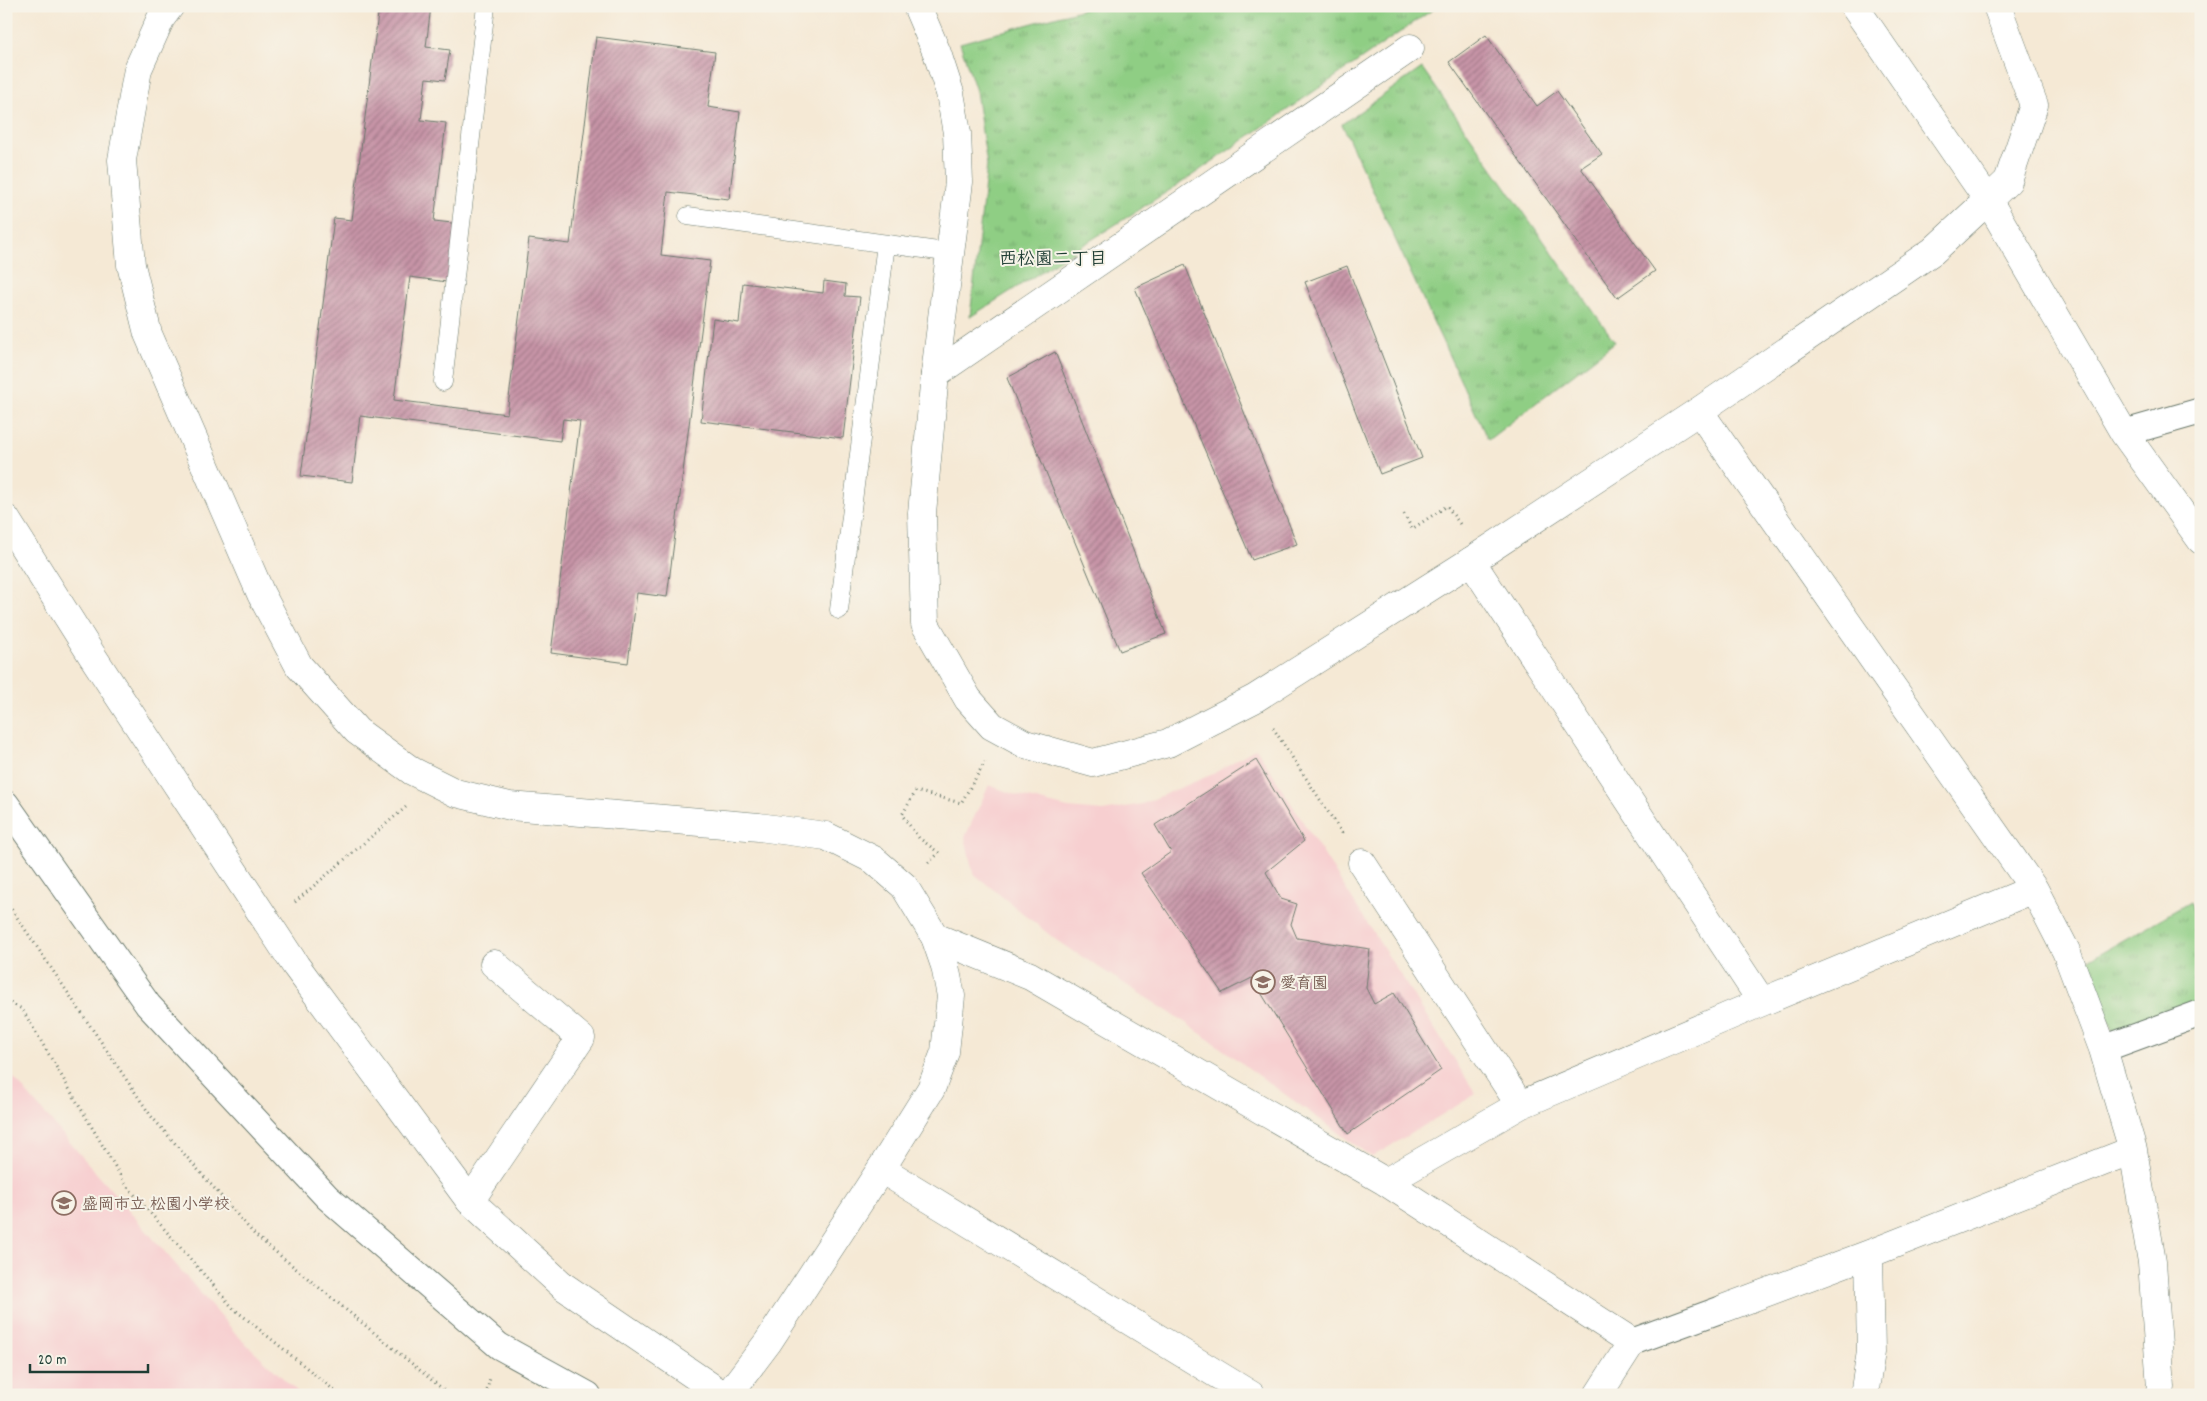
<svg xmlns="http://www.w3.org/2000/svg" width="2207" height="1401" viewBox="0 0 2207 1401" font-family="Dekko,'Klee One',sans-serif">
<style>
.built{fill:#f7cfd0}
.park{fill:url(#park-tufts);stroke:#57865c}
.building{fill:url(#building-hatch)}
.lines{fill:none;stroke-linecap:round;stroke-linejoin:round}
.service-casing{stroke:#6a796c;stroke-width:19}
.pedestrian-casing{stroke:#6a796c;stroke-width:28}
.minor-casing{stroke:#6a796c;stroke-width:29}
.tertiary-casing{stroke:#6a796c;stroke-width:29}
.path{stroke:#6a796c;stroke-width:3;stroke-dasharray:1 4;stroke-linecap:butt}
.service{stroke:#fff;stroke-width:18}
.pedestrian{stroke:#fff;stroke-width:26}
.minor{stroke:#fff;stroke-width:28}
.tertiary{stroke:#fff;stroke-width:28}
.labels{text-anchor:middle;stroke-width:4;stroke-linejoin:round;paint-order:stroke}
.education-label{font-size:16px;font-weight:bold;fill:#785e54;stroke:#f7f3e8;text-anchor:start}
.neighbourhood-label{font-size:18px;font-weight:bold;fill:#1f3d34;stroke:#f7f3e8}
</style>
<defs>
<pattern id="park-tufts" width="24" height="20" patternUnits="userSpaceOnUse" patternTransform="scale(1.25)"><rect width="24" height="20" fill="#8fce84"/><path d="M3 7l-1-3M5 7V3M7 7l1-3M15 17l-1-3M17 17v-4M19 17l1-3" fill="none" stroke="#74a86d"/></pattern>
<pattern id="building-hatch" width="6" height="6" patternUnits="userSpaceOnUse" patternTransform="scale(1.25)"><rect width="6" height="6" fill="#c794a7"/><path d="M-1 1l2-2M0 6l6-6M5 7l2-2" fill="none" stroke="#a17a89"/></pattern>
</defs>
<rect width="100%" height="100%" fill="#f7f3e8"/>
<filter id="ink" filterUnits="userSpaceOnUse"><feTurbulence type="fractalNoise" baseFrequency=".02" numOctaves="2"/><feDisplacementMap in="SourceGraphic" scale="10" xChannelSelector="R" yChannelSelector="G"/><feConvolveMatrix kernelMatrix="1 2 1 2 8 2 1 2 1" color-interpolation-filters="sRGB"/></filter>
<filter id="wash" filterUnits="userSpaceOnUse"><feTurbulence type="fractalNoise" baseFrequency=".0096" numOctaves="4" result="noise"/><feDisplacementMap in="SourceGraphic" scale="20" xChannelSelector="R" yChannelSelector="G"/><feGaussianBlur stdDeviation="1.12" result="paint"/><feColorMatrix in="noise" values="0 0 0 0 0 0 0 0 0 0 0 0 0 0 0 0 0 1.4 0 .05"/><feComposite in="paint" operator="in"/></filter>
<g filter="url(#wash)">
<rect width="100%" height="100%" fill="#f5e9d5"/>
<path class="built" d="M1256,748L1476,1094L1372,1157L1186,1023L1056,940L973,873L965,837L989,785L1016,795L1068,808L1103,811L1142,804L1213,774Z
M6,1069L237,1335L301,1395H6Z"/>
<path class="park" d="M1095,6H1438L1184,181L970,317L987,165L976,91L960,43Z
M1422,68L1615,342L1488,440L1342,124Z
M2190,902L2201,936V1000L2113,1033L2085,962Z"/>
<g id="blocks">
<path class="building" d="M379,6H431L426,47L450,50L445,80L426,78L421,120L446,123L434,221L461,224L454,283L410,277L394,400L507,414L529,239L570,244L596,37L715,52L708,107L740,112L729,199L668,192L661,255L710,261L667,597L637,593L628,663L551,653L580,421L563,419L560,441L360,416L352,482L301,476L334,218L352,220Z
M1486,35L1537,106L1557,91L1602,154L1581,168L1655,271L1617,298L1449,62Z
M1185,265L1297,544L1252,560L1135,288Z
M1347,266L1422,458L1380,474L1305,282Z
M824,281L846,284L845,296L860,297L843,438L701,421L713,319L739,323L743,283L823,293Z
M1055,352L1166,634L1120,651L1007,378Z
M1256,760L1304,841L1266,872L1281,899L1297,904L1291,924L1297,938L1370,949L1366,988L1374,1004L1394,993L1441,1070L1348,1134L1252,978L1222,993L1141,873L1171,852L1155,825Z"/>
</g>
</g>
<g filter="url(#ink)">
<use href="#blocks" fill-opacity="0" stroke="#6a796c" stroke-width="1"/>
<g class="lines">
<g class="service-casing">
<path id="service" d="M688,216L952,253
M443,382L486,6
M839,610L886,244"/>
</g>
<g class="pedestrian-casing">
<path id="pedestrian" d="M2124,433L2201,411
M6,804L148,1005L327,1197L499,1346L588,1395
M2103,1049L2201,1013
M1632,1342L1725,1308"/>
</g>
<g class="minor-casing">
<path id="minor" d="M1988,200L2008,181L2034,105L1997,6
M935,374L1410,48
M1699,411L2034,889L2066,951L2103,1049L2133,1150L2152,1262L2161,1387L2159,1395
M1471,561L1762,1002
M1362,863L1520,1105
M935,937L1030,976L1386,1182L1632,1342L1598,1395
M881,1169L1251,1395
M1386,1182L1520,1105L1762,1002L2034,889
M470,1201L581,1038L494,964
M1725,1308L1869,1254L2133,1150
M1864,1395L1871,1352L1869,1254"/>
</g>
<g class="tertiary-casing">
<path id="tertiary" d="M170,6L161,18L138,69L122,160L131,265L148,334L261,594L299,666L357,731L412,771L456,793L510,806L759,827L826,836L874,860L904,886L935,937L945,966L951,996L945,1052L931,1089L881,1169L768,1342L728,1395
M917,6L937,53L950,93L957,133L959,182L935,374L922,513L925,624L968,699L992,726L1025,744L1093,763L1168,743L1254,699L1471,561L1699,411L1933,251L1988,200
M1854,6L1988,200L2124,433L2201,540
M6,519L93,657L296,966L470,1201L563,1286L723,1395"/>
</g>
<path class="path" d="M1404,514L1412,529L1447,506L1462,527
M1273,728L1344,836
M928,863L939,853L919,838L902,815L916,791L961,803L985,762
M6,901L151,1116L255,1235L450,1395
M295,902L406,807
M6,1001L22,1009L126,1185L233,1308L340,1395
M486,1395L490,1378"/>
<use href="#service" class="service"/>
<use href="#pedestrian" class="pedestrian"/>
<use href="#minor" class="minor"/>
<use href="#tertiary" class="tertiary"/>
</g>
</g>
<defs>
<g id="school-ring" transform="scale(1.25)"><circle r="9.5" fill="#f7f3e8" stroke="#8d6e63" stroke-width="1.5"/><path d="M0-5L7-2L0 1L-7-2ZM-4 1L0 2.5L4 1V4Q0 6-4 4Z" fill="#8d6e63"/></g>
</defs>
<g fill-rule="evenodd">
<use href="#school-ring" x="1263" y="982"/>
<use href="#school-ring" x="64" y="1203"/>
</g>
<g class="labels">
<g class="education-label">
<text x="1280" y="988">愛育園</text>
<text x="82" y="1209">盛岡市立 松園小学校</text>
</g>
<g class="neighbourhood-label">
<text x="1053" y="264">西松園二丁目</text>
</g>
</g>
<rect width="2207" height="1401" fill="none" stroke="#f7f3e8" stroke-width="25"/>
<path d="M30 1364v8h118v-8" fill="none" stroke="#1f3d34" stroke-width="2.5"/>
<text x="38" y="1364" font-size="15" fill="#1f3d34" stroke="#f7f3e8" stroke-width="4" paint-order="stroke">20 m</text>
</svg>
